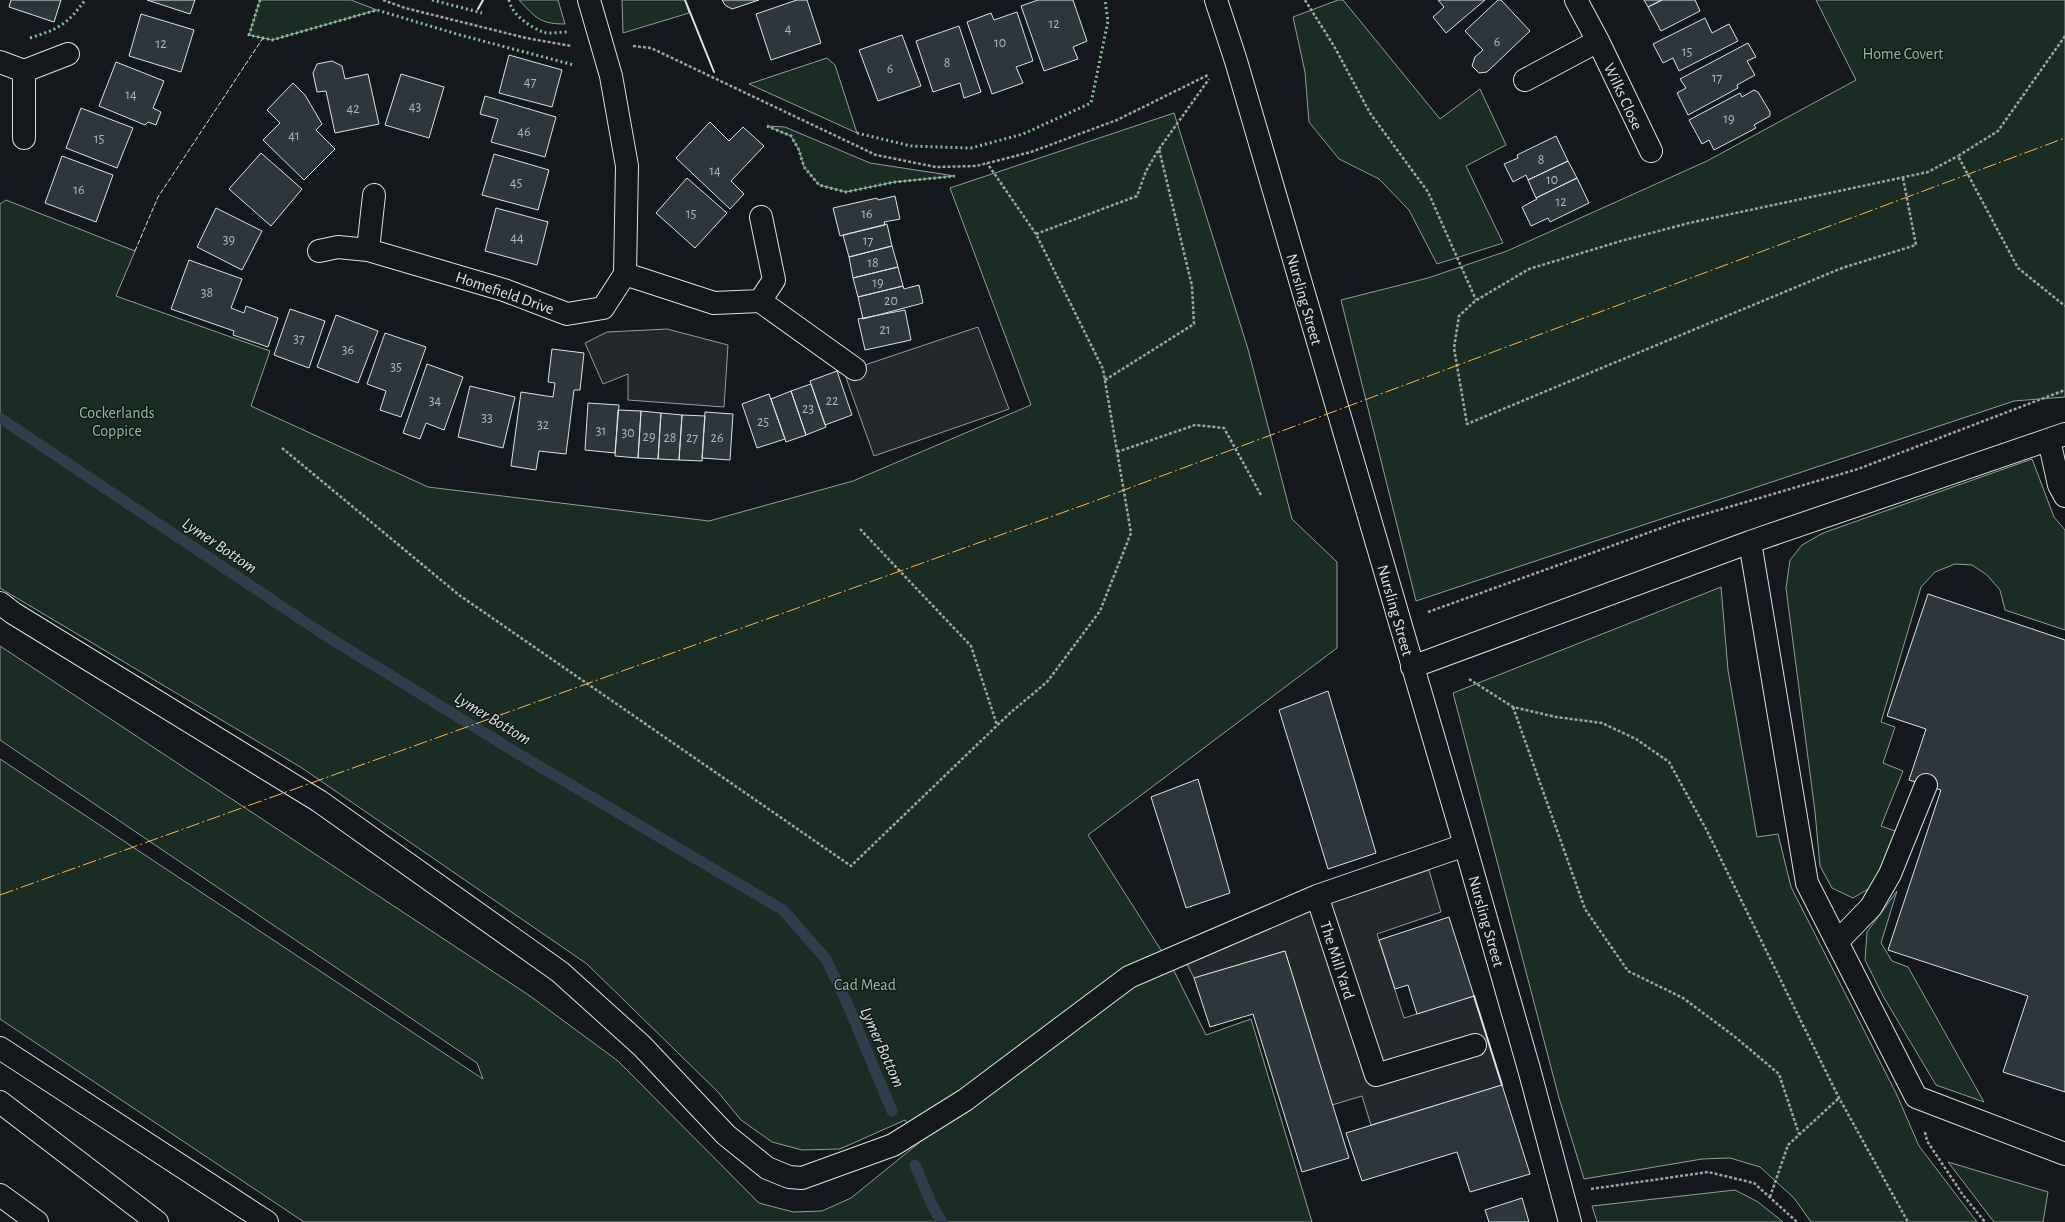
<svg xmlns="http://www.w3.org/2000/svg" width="2065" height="1222" viewBox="0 0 2065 1222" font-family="'Alegreya Sans',sans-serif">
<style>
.green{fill:#1a2d24;stroke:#939e99}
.parking{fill:#24282b;stroke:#939e99}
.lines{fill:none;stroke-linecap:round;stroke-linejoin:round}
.stream{stroke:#2f3f4d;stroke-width:11}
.building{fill:#2c363c;stroke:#d8e6dc}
.minor-casing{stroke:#d8e6dc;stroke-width:24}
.highway-casing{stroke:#d8e6dc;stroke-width:24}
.path{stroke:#9da8a2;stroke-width:2.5;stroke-dasharray:3 2;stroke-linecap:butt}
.minor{stroke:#14181c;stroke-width:22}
.highway{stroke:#14181c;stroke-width:22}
.hedge{stroke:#8ac095;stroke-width:3;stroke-dasharray:2 3;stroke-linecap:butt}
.fence{stroke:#d8e6dc;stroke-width:1;stroke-dasharray:5 2;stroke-linecap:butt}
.wall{stroke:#d8e6dc;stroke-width:2}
.power{stroke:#ffb74d;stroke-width:1;stroke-dasharray:14 3 2 3;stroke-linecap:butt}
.labels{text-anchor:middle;stroke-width:3;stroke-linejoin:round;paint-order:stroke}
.number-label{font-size:14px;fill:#adbab4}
.park-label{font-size:16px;fill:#8ac095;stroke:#14181c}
.street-label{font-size:16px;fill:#d8e6dc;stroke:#14181c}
.water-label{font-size:17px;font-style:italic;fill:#d8e6dc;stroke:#14181c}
</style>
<rect width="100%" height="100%" fill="#14181c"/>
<path class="green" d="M260,0H351L377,10L272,40L249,35Z
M519,0H558L565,24C540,24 536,18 519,0Z
M622,0H685L689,13L623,33Z
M1338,0H1343L1440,119L1480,89L1506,145L1466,166L1503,243L1437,264L1409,210L1379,179L1339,159L1309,122L1305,72L1293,17Z
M1816,0H2065V397L2014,401L1416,601L1341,300L1428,278L1507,251L1707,161L1856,80Z
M827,58L835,65L857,133L749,84Z
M1174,113L1248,349L1292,519L1337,562V648L1088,835L1173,969L1206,1035L1251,1019L1312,1222H304L0,1019V759L483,1079L477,1063L0,740V646L530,996L618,1061L759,1203L793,1212L822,1211L851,1198L920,1142L905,1120L840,1149L802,1150L772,1142L741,1120L718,1092L587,964L302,768L0,588V204L6,200L135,251L116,296L270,351L251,406L428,487L709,521L853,481L1031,405L950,188Z
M767,126L785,127L870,163L955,176L895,182L846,192L819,185L804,167L799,150L791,136Z
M2032,459L2054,517L2065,530V630L2005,610L2000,590L1987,575L1972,565L1955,564L1935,572L1921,587L1881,722L1895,727L1883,763L1903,771L1881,826L1898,832L1875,885L1853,898L1832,888L1820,866L1815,812L1786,588L1790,560L1802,545L1823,533Z
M1721,587L1728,670L1757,837L1778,834L1791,887L1897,1095L1919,1146L1977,1222H1811L1794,1198L1760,1167L1730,1158L1702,1159L1584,1179L1559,1098L1453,693Z
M1897,891L1881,943L1892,961L1908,967L1984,1102L1936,1085L1883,996L1865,960L1867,932Z
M1948,1162L2048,1192L2043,1222H1994Z
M1735,1190L1758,1202L1783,1222H1597L1592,1206Z"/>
<path class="parking" d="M978,327L1009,409L874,456L844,372Z
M667,329L728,345L724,407L628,400V374L603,384L585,343L607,332Z
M1429,870L1441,912L1377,934L1404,1018L1474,996L1502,1085L1371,1125L1362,1096L1332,1105L1285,951L1194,978L1187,964L1316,908Z"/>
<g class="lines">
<path class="stream" d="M0,418L320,632L517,753L783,910L826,959L847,1003L892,1111
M915,1165L933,1207L942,1222"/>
</g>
<path class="building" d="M11,0H61L54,22L9,7Z
M147,0H195L190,14Z
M722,0H759L732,9L725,5Z
M797,0H807L821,43L771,60L756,14Z
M1038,0H1073L1087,41L1073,47L1078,59L1044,71L1021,6Z
M1438,0H1485L1446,33L1433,17L1444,7Z
M1498,0H1501L1530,31L1487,72L1479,73L1472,66L1475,57L1483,50L1465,31Z
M1644,0H1662L1648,7Z
M1662,0H1695L1700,11L1661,31L1648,7Z
M1017,12L1033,61L1016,67L1023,83L992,94L967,22L991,13L994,20Z
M141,14L194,30L181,72L129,56Z
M1705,18L1712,33L1729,24L1738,41L1679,71L1673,58L1663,63L1653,44Z
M959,26L981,92L964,98L960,83L933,92L916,41Z
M902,35L921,86L878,101L859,50Z
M1748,43L1756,57L1747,61L1755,75L1737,85L1738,88L1688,115L1677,93L1686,88L1680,79Z
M509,55L562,70L552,107L499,93Z
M332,61L342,66L345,79L368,74L379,124L335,133L326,91L317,92L313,73L317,64Z
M116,62L164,81L153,108L161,112L156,125L148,122L145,125L99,106Z
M401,74L444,87L429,138L385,125Z
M293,83L305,95L322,124L316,130L335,149L304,180L263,140L280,123L267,110Z
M1754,90L1758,92L1770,112V116L1754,125L1756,128L1714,150L1709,140L1702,144L1689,120L1740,93L1742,97Z
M485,96L556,117L545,157L491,142L498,119L480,114Z
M81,108L133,128L117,168L66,148Z
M710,122L729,141L743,127L764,146L731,181L744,194L730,209L676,158Z
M1556,136L1568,161L1528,180L1526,175L1513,182L1504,164L1518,158L1517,155Z
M261,153L302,189L271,226L229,189Z
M494,154L549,170L538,210L482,195Z
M62,156L113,175L96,222L45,203Z
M1568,161L1577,178L1536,198L1528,180Z
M687,178L727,213L695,248L656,213Z
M1577,178L1589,203L1550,222L1548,218L1531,226L1522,207L1537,199L1536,198Z
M895,196L900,219L884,222L885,225L840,236L833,208L877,198L878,200Z
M216,208L262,231L242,270L197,247Z
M496,208L548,222L537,265L485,251Z
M887,224L892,246L849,257L843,235Z
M892,246L898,267L853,278L849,257Z
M189,260L242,279L231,308L244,313L246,306L278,318L268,347L233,335L234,331L171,309Z
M898,267L903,286L858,297L853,278Z
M919,285L923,303L863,319L858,297L903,286L904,289Z
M290,309L325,321L309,368L274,355Z
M905,310L911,340L865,350L858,319Z
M336,315L378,331L358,383L317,367Z
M385,333L426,347L401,417L380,410L386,391L367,384Z
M552,349L584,353L580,390H574L566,454L539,451L536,470L511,466L521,392L553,397L555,383L548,382Z
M427,364L463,377L444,430L426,423L420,439L403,433Z
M837,371L852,415L825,425L810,381Z
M811,384L826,427L806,435L791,391Z
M470,386L515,397L503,448L458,437Z
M791,391L806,435L786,442L771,399Z
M769,394L785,439L757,448L742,404Z
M588,403L619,405L615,453L585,450Z
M618,410L641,411L638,458L615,456Z
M641,411L661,413L658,459L638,458Z
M705,412L733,414L730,460L702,458Z
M661,413L682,415L679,460L658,459Z
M682,415L705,416L702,461L679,460Z
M1928,594L2065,640V1092L2003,1072L2028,996L1888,950L1941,790L1909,780L1926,729L1887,716Z
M1328,691L1376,853L1328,869L1279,710Z
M1198,779L1230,893L1186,908L1151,797Z
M1449,917L1474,996L1417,1014L1408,985L1395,989L1379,940Z
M1285,951L1349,1158L1302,1172L1253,1014L1210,1027L1194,978Z
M1502,1085L1530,1174L1470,1192L1457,1152L1362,1181L1346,1133Z
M1522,1198L1529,1222H1489L1485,1210Z"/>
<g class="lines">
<g class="minor-casing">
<path id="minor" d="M1216,0L1236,61L1465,845L1529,1069L1570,1222
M1598,41L1651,151
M0,62L24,71V138
M24,71L68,54
M1525,80L1598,41L1576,0
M368,250L374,195
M319,251L338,247L368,250L504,290L567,314L603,308L625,274L627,166L611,76L589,0
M625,274L714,303L760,301L774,280L761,217
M760,301L855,369
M2049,440L2059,485L2065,496
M1750,542L1807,883L1916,1097L2065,1154
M0,603L13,613L319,801L560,972L642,1046L726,1135L767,1168L789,1177L802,1178L893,1145L965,1100L1129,977L1317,896
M1412,667L1750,542L2065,434
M1465,845L1317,896L1376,1075L1475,1045
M1837,942L1871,907L1890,874L1926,785"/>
</g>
<g class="highway-casing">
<path id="highway" d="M0,1048L267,1222
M0,1102L157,1222
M0,1195L37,1222"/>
</g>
<path class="path" d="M383,0L405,8L526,38L571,46
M1305,0L1334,46L1370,113L1428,192L1476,300
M2065,36L1998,131L1958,156L2018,268L2065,306
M633,46L651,48L876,155L936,167L976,166L1031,152L1117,120L1208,75
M1903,178L1916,245L1842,268L1467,424L1454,348L1459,316L1475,301L1529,269L1621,241L1689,223L1928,172L1958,156
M1036,234L1137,196L1146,171L1159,149L1209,79
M1105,380L1194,324L1192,286L1159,149
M282,448L459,595L851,866L1010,713L1047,682L1100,611L1131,533L1103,369L1036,234L987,163
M1117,452L1195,425L1224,428L1261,495
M860,529L971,646L997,725
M1428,612L1678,522L1858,469L2065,390
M1469,679L1513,707L1556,717L1602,723L1636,739L1669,762L1706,829L1839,1098L1908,1222
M1513,707L1585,909L1628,971L1683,998L1734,1036L1779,1074L1799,1134
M1925,1132L1927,1141L1963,1195L1985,1222
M1591,1189L1708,1172L1754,1183L1797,1222
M1770,1197L1788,1145L1839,1098"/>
<use href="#minor" class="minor"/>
<use href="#highway" class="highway"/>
<path class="hedge" d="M260,0L249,35L272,40L377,10L460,35L574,65
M432,0L482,13
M509,0C511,14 530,27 543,32C549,34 561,32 568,32
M30,38C58,29 67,25 85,0
M767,126L791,136L799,150L804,167L819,185L846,192L895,182L955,176
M857,133L911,146L971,148L1023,134L1091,103L1108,21L1105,0"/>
<path class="fence" d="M135,251L158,197L263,38"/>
<path class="wall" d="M685,0L714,72
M478,9L483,0
M1474,996L1502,1085"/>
<path class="power" d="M0,895L1092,502L2065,138"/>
</g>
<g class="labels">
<g class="number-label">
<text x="1054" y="28">12</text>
<text x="788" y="33">4</text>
<text x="1497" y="46">6</text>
<text x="1000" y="47">10</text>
<text x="161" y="48">12</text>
<text x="1687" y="56">15</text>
<text x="947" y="67">8</text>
<text x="890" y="73">6</text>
<text x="1717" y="82">17</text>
<text x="530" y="86">47</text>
<text x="131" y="99">14</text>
<text x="415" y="111">43</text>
<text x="353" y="113">42</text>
<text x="1729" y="123">19</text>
<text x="524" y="136">46</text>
<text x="294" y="140">41</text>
<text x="99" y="143">15</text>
<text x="1541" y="164">8</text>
<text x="715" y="175">14</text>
<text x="1552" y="184">10</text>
<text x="516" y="187">45</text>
<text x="79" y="194">16</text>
<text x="1561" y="206">12</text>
<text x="691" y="218">15</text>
<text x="867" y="218">16</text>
<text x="517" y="242">44</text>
<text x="229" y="244">39</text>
<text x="868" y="245">17</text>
<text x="873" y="267">18</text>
<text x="878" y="287">19</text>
<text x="207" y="297">38</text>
<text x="891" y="305">20</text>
<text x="885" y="334">21</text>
<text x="299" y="343">37</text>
<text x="348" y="354">36</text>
<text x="396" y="371">35</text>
<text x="435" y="405">34</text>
<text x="832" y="405">22</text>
<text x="808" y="413">23</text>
<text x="487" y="422">33</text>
<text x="763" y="426">25</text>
<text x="543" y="429">32</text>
<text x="601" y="435">31</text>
<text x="628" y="437">30</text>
<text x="649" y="441">29</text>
<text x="670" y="442">28</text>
<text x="692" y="442">27</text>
<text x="717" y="442">26</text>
</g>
<g class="park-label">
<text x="1903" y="59">Home Covert</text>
<text x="117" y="418">Cockerlands<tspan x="117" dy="18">Coppice</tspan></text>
<text x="865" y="990">Cad Mead</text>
</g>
<g class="street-label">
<text transform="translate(1624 96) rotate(65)" y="6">Wilks Close</text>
<text transform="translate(505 292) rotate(19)" y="6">Homefield Drive</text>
<text transform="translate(1305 299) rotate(74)" y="6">Nursling Street</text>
<text transform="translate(1396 610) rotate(74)" y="6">Nursling Street</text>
<text transform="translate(1487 921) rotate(74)" y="6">Nursling Street</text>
<text transform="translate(1338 960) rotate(72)" y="6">The Mill Yard</text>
</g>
<g class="water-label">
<text transform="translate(220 545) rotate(34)" y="6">Lymer Bottom</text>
<text transform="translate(493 718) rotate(31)" y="6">Lymer Bottom</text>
<text transform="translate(883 1047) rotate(66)" y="6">Lymer Bottom</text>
</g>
</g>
</svg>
